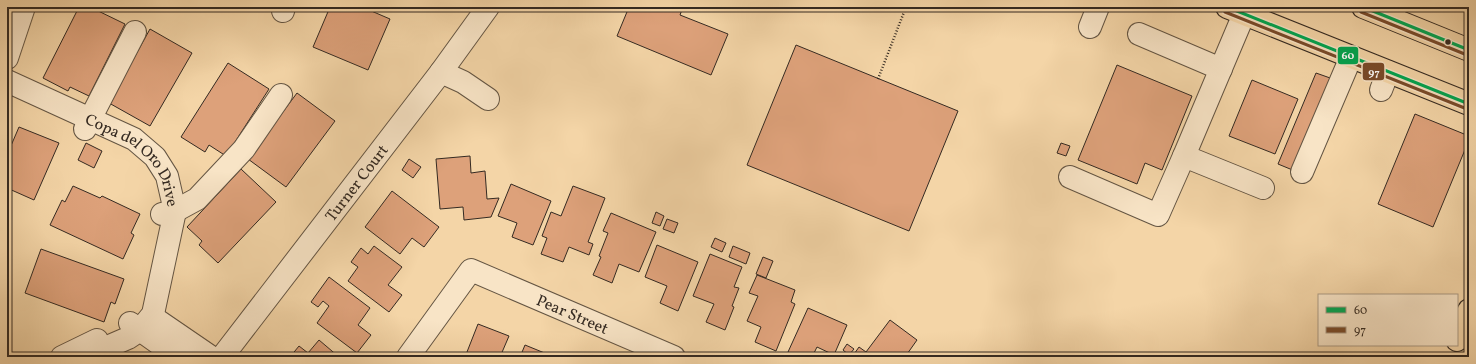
<svg xmlns="http://www.w3.org/2000/svg" width="1476" height="364" viewBox="0 0 1476 364" font-family="Vollkorn,serif">
<style>
.building{fill:#dda17a;stroke:#342a22}
.lines{fill:none;stroke-linecap:round;stroke-linejoin:round}
.minor-casing{stroke:#645543;stroke-width:24}
.major-casing{stroke:#342a22;stroke-width:24}
.path{stroke:#342a22;stroke-width:2.5;stroke-dasharray:1 2;stroke-linecap:butt}
.minor{stroke:#f8e4c6;stroke-width:22}
.major{stroke:#f4d5a7;stroke-width:22}
.bus-1-casing{stroke:#f8e4c6;stroke-width:6}
.bus-2-casing{stroke:#f8e4c6;stroke-width:6}
.bus-1{stroke:#00a651;stroke-width:3}
.bus-2{stroke:#7a4b2a;stroke-width:3}
.bus-dot{fill:#342a22;stroke:#f8e4c6;stroke-width:1.5}
.labels{text-anchor:middle;stroke-width:3;stroke-linejoin:round;paint-order:stroke}
.street-label{font-size:16px;fill:#342a22;stroke:#f8e4c6}
.line-badge{stroke:#f8e4c6;stroke-width:1.5}
.badge-label{font-size:11px;text-anchor:middle;font-weight:bold;fill:#fff}
</style>
<rect width="100%" height="100%" fill="#f4d5a7"/>
<filter id="stains"><feTurbulence type="fractalNoise" baseFrequency=".005" numOctaves="4"/><feColorMatrix values="0 0 0 0 .2 0 0 0 0 .09 0 0 0 0 .02 0 0 0 .5 -.17"/></filter>
<radialGradient id="worn" r=".72"><stop offset=".6" stop-color="#630" stop-opacity="0"/><stop offset="1" stop-color="#630" stop-opacity=".3"/></radialGradient>
<path class="building" d="M79,7H90L125,24L89,96L70,87L68,91L43,78Z
M330,7H362L390,19L368,70L313,47Z
M629,7H683L680,15L728,34L711,75L617,36Z
M150,29L192,53L150,126L109,103Z
M796,45L958,111L909,231L747,165Z
M228,63L269,89L226,156L209,145L205,152L181,137Z
M1117,65L1192,96L1162,170L1145,163L1137,184L1078,160Z
M1316,73L1333,79L1295,171L1278,164Z
M1252,80L1298,99L1275,154L1229,136Z
M297,93L335,121L286,187L248,159Z
M1415,114L1469,136V140L1433,227L1378,204Z
M19,127L59,143L34,200L7,188V155Z
M86,143L102,151L94,168L78,160Z
M1061,143L1070,146L1066,156L1057,153Z
M470,156L471,173L485,171L487,199L499,198L491,217L464,220L463,207L440,209L436,159Z
M409,159L421,167L413,178L402,170Z
M241,169L276,202L218,263L199,245L202,241L187,227Z
M511,184L551,201L533,245L512,237L517,223L498,216Z
M73,186L100,198L102,196L140,214L131,233L134,235L123,259L50,225L62,200L65,202Z
M573,186L605,198L588,242L593,244L589,255L569,247L563,262L541,254L547,238L542,236L551,212L561,216Z
M392,191L439,227L424,247L412,238L400,254L365,227Z
M656,212L664,216L660,226L652,223Z
M611,213L656,232L639,272L619,264L612,283L593,275L601,257L599,256L608,233L603,231Z
M667,219L678,223L674,233L663,229Z
M715,238L726,243L722,252L711,247Z
M657,245L698,262L678,311L660,303L667,286L645,277Z
M374,246L402,267L388,285L402,295L389,312L348,281L358,267L351,262L361,248L368,254Z
M733,246L750,253L746,264L729,257Z
M41,249L124,279L115,304L111,302L104,322L25,293Z
M710,254L742,267L734,287L739,288L732,306L734,307L725,330L706,322L714,304L693,296Z
M763,257L773,261L766,278L756,274Z
M757,275L795,290L791,302L795,304L776,351L755,342L761,327L747,321L758,296L749,293Z
M329,277L370,308L358,325L371,335L357,353L317,323L329,306L323,301L318,307L311,302Z
M808,308L847,325L834,355L817,347L812,357H798L788,352Z
M890,320L917,340L905,357H852L859,347L866,352Z
M478,324L509,336L500,357H465Z
M319,340L339,357H290L299,346L308,353Z
M847,344L854,349L849,355L843,350Z
M525,345L547,354L545,357H520Z
M121,354L123,357H113Z"/>
<g class="lines">
<g class="minor-casing">
<g id="minor">
<path d="M283,11L284,7"/>
<path d="M1244,14L1184,156L1263,188"/>
<path d="M1090,27L1098,7"/>
<path d="M1139,34L1221,69"/>
<path d="M7,58L24,7"/>
<path d="M441,72L463,82L488,99"/>
<path id="s1" d="M7,81L134,139L155,157L167,176L175,211L153,314L140,330L128,338L84,357"/>
<path d="M1381,90L1388,72"/>
<path d="M85,129L135,32"/>
<path d="M1302,172L1351,57"/>
<path d="M1070,177L1158,215L1184,156"/>
<path d="M162,214L175,211L197,199L244,149L281,95"/>
<path d="M153,314L154,318L211,357"/>
<path d="M130,323L178,357"/>
<path d="M62,357L97,340"/>
<path id="s2" d="M222,357L441,72L488,7"/>
<path id="s3" d="M408,357L471,270L674,357"/>
</g>
</g>
<g class="major-casing">
<path id="major" d="M1227,7L1469,104
M1363,7L1469,50
M1457,340L1469,310"/>
</g>
<path class="path" d="M878,79L906,7"/>
<use href="#minor" class="minor"/>
<use href="#major" class="major"/>
<g class="bus-1-casing">
<path id="bus-1" d="M1227,7L1469,104
M1363,7L1469,50"/>
</g>
<g class="bus-2-casing">
<path id="bus-2" d="M1225,12L1467,109
M1361,12L1467,55"/>
</g>
<use href="#bus-1" class="bus-1"/>
<use href="#bus-2" class="bus-2"/>
</g>
<circle class="bus-dot" cx="1448" cy="42" r="3.5"/>
<g class="labels">
<g class="street-label">
<text dy="6" stroke="none"><textPath href="#s1" startOffset="154">Copa del Oro Drive</textPath></text>
<text dy="6" stroke="none"><textPath href="#s2" startOffset="220">Turner Court</textPath></text>
<text dy="6" stroke="none"><textPath href="#s3" startOffset="218">Pear Street</textPath></text>
</g>
</g>
<g class="line-badge">
<rect x="1337" y="46" width="22" height="19" rx="4" fill="#00a651"/>
<rect x="1362" y="62" width="23" height="19" rx="4" fill="#7a4b2a"/>
</g>
<g class="badge-label">
<text x="1348" y="59">60</text>
<text x="1374" y="76">97</text>
</g>
<rect width="1476" height="364" fill="none" stroke="#f4d5a7" stroke-width="24"/>
<rect x="8" y="8" width="1460" height="348" fill="none" stroke="#342a22" stroke-width="2"/>
<rect x="12" y="12" width="1452" height="340" fill="none" stroke="#342a22"/>
<rect x="1318" y="294" width="140" height="52" fill="#f8e4c6" stroke="#aa9a84"/>
<rect x="1326" y="307" width="20" height="6" fill="#00a651" stroke="#aa9a84"/>
<text x="1354" y="314" font-size="12" fill="#342a22">60</text>
<rect x="1326" y="327" width="20" height="6" fill="#7a4b2a" stroke="#aa9a84"/>
<text x="1354" y="334" font-size="12" fill="#342a22">97</text>
<rect width="100%" height="100%" filter="url(#stains)"/>
<rect width="100%" height="100%" fill="url(#worn)"/>
</svg>
